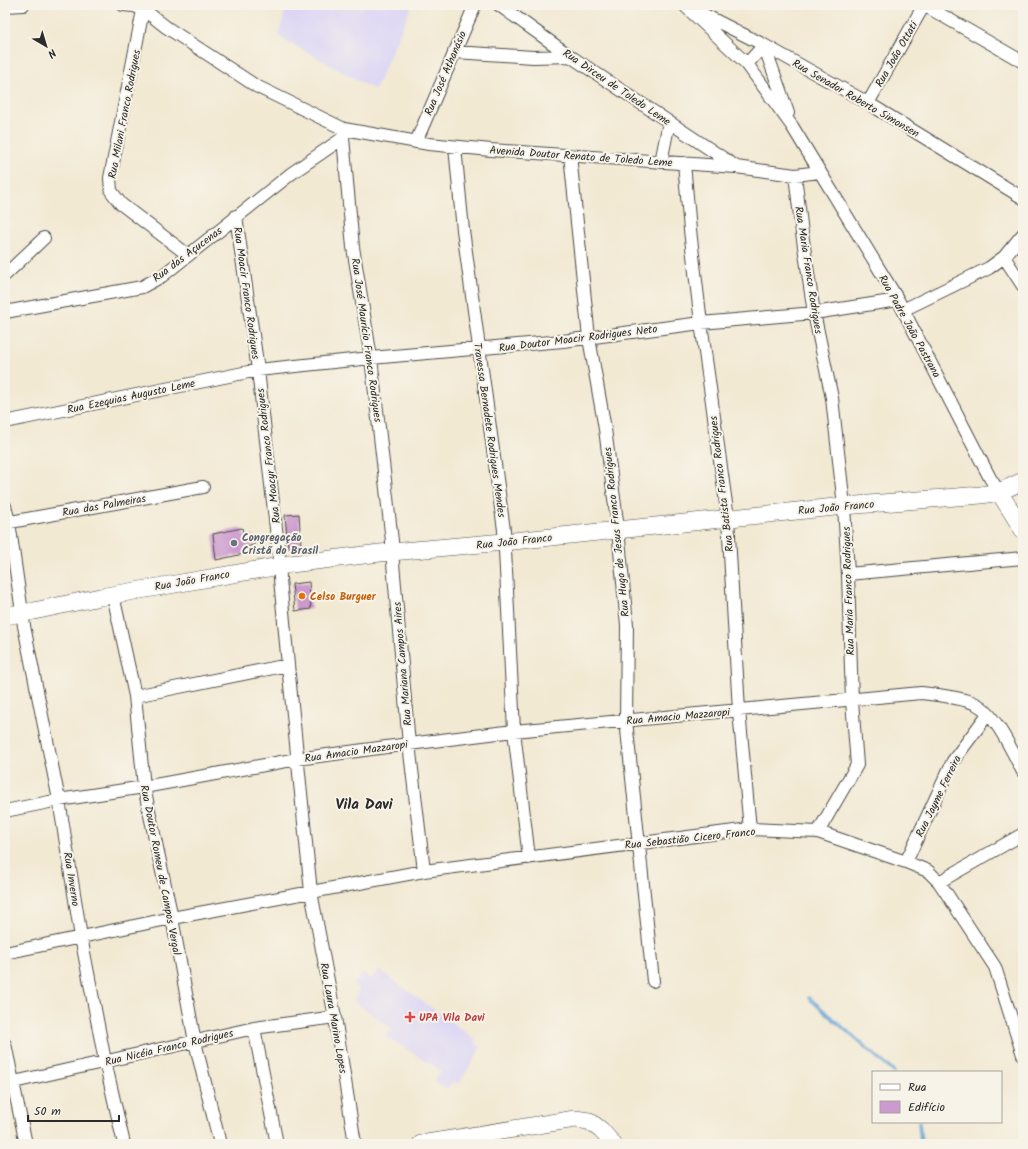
<svg xmlns="http://www.w3.org/2000/svg" width="1028" height="1149" viewBox="0 0 1028 1149" font-family="Kalam,sans-serif">
<style>
.built{fill:#dcd6f6}
.lines{fill:none;stroke-linecap:round;stroke-linejoin:round}
.stream{stroke:#65a4d7;stroke-width:3.5}
.building{fill:#cc9acf}
.street-casing{stroke:#494844;stroke-width:14}
.secondary-casing{stroke:#494844;stroke-width:18}
.street{stroke:#fff;stroke-width:12}
.secondary{stroke:#fff;stroke-width:17}
.worship-dot{fill:#6b7280;stroke:#f7f3e8;stroke-width:1.5}
.food-dot{fill:#e8710a;stroke:#f7f3e8;stroke-width:1.5}
.health-dot{fill:#e0444e;stroke:#f7f3e8;stroke-width:1.5}
.labels{text-anchor:middle;stroke-width:4;stroke-linejoin:round;paint-order:stroke}
.street-label{font-size:11px;fill:#2b2b2b;stroke:#f7f3e8}
.worship-label{font-size:11px;font-weight:bold;fill:#5b616d;stroke:#f7f3e8;text-anchor:start}
.food-label{font-size:11px;font-weight:bold;fill:#c56008;stroke:#f7f3e8;text-anchor:start}
.health-label{font-size:11px;font-weight:bold;fill:#be3a42;stroke:#f7f3e8;text-anchor:start}
.district-label{font-size:15px;font-weight:bold;fill:#2b2b2b;stroke:#f7f3e8}
</style>
<rect width="100%" height="100%" fill="#f7f3e8"/>
<filter id="ink" filterUnits="userSpaceOnUse"><feTurbulence type="fractalNoise" baseFrequency=".025" numOctaves="2"/><feDisplacementMap in="SourceGraphic" scale="8" xChannelSelector="R" yChannelSelector="G"/><feConvolveMatrix kernelMatrix="1 2 1 2 8 2 1 2 1" color-interpolation-filters="sRGB"/></filter>
<filter id="wash" filterUnits="userSpaceOnUse"><feTurbulence type="fractalNoise" baseFrequency=".012" numOctaves="4" result="noise"/><feDisplacementMap in="SourceGraphic" scale="16" xChannelSelector="R" yChannelSelector="G"/><feGaussianBlur stdDeviation="0.9" result="paint"/><feColorMatrix in="noise" values="0 0 0 0 0 0 0 0 0 0 0 0 0 0 0 0 0 1.4 0 .05"/><feComposite in="paint" operator="in"/></filter>
<g filter="url(#wash)">
<rect width="100%" height="100%" fill="#f2e9d3"/>
<path class="built" d="M287,5H412L375,90L278,36Z
M379,970L476,1040L475,1043L481,1047L459,1084L453,1081L447,1089L433,1080L442,1071L385,1036L392,1029L353,1001L359,990L353,984L363,973L371,979Z"/>
<g class="lines">
<path class="stream" d="M809,998L894,1072
M919,1122L921,1144"/>
</g>
<g id="blocks">
<path class="building" d="M299,514L301,545L288,548L285,515Z
M242,528L244,536L252,535L254,540V545L246,547L248,553L216,560L213,534Z
M309,582L311,609L295,611L292,584Z"/>
</g>
</g>
<g filter="url(#ink)">
<use href="#blocks" fill-opacity="0" stroke="#494844" stroke-width="1"/>
<g class="lines">
<g class="street-casing">
<path id="street" d="M123,5L134,6L143,9L166,27L256,86L344,129L429,144L491,150L736,167L795,175L820,172
M144,5L110,178L111,191L121,204L188,255
M499,5L570,56L735,166
M684,5L747,64L792,126L898,300L990,478L999,492
M924,5L1023,62
M5,6L23,5
M695,10L764,45L868,103L1023,198
M764,45L788,113
M454,52L533,57L570,56
M747,64L764,45
M868,103L924,5
M344,129L343,138L353,247L371,358L392,541V552L409,744L424,871
M416,142L475,5
M455,147L463,230L504,530L514,731L529,858
M570,155L589,338L605,429L618,529L627,625L626,720L653,981
M661,162L669,122
M684,163L690,230L701,323L728,518L739,711L750,829
M795,175L802,233L814,313L832,398L844,506L848,574L852,701L857,765L818,832
M236,216L258,370L279,555L280,579L288,665L311,892L335,1017L355,1144
M1004,257L1023,286
M5,275L44,238
M903,310L989,268L1004,257L1023,234
M5,312L142,287L162,276L292,173L343,138
M5,422L258,370L371,358L563,341L701,323L814,313L898,300
M5,506L9,522L24,626L59,800L81,937L105,1061L124,1144
M5,523L203,487
M848,574L1023,558
M113,595L135,696L144,787L172,918L195,1042L220,1144
M135,696L288,665
M5,811L59,800L144,787L297,759L409,744L514,731L921,693C937,695 961,697 976,704C995,713 1013,753 1023,772
M906,862L953,761L988,714
M939,882L1023,834
M5,953L172,918L424,871L750,829L818,832L906,862L928,871L939,882L995,967L1023,1055
M254,1028L277,1144
M5,1044L26,1144
M5,1084L254,1028L335,1017"/>
</g>
<g class="secondary-casing">
<path id="secondary" d="M999,492L1023,530
M5,616L34,611L100,597L291,564L380,553L504,542L844,506L981,495L999,492L1023,481
M421,1144L575,1119L589,1121L601,1130L613,1144"/>
</g>
<use href="#street" class="street"/>
<use href="#secondary" class="secondary"/>
</g>
</g>
<circle class="worship-dot" cx="234" cy="543" r="4"/>
<circle class="food-dot" cx="302" cy="596" r="4"/>
<path class="health-dot" d="M408 1011h4v4h4v4h-4v4h-4v-4h-4v-4h4z"/>
<g class="labels">
<g class="street-label">
<text transform="translate(896 54) rotate(-60)" y="4">Rua João Ottati</text>
<text transform="translate(445 73) rotate(-67)" y="4">Rua José Athanásio</text>
<text transform="translate(617 87) rotate(34)" y="4">Rua Dirceu de Toledo Leme</text>
<text transform="translate(856 98) rotate(30)" y="4">Rua Senador Roberto Simonsen</text>
<text transform="translate(124 114) rotate(-79)" y="4">Rua Milani Franco Rodrigues</text>
<text transform="translate(581 156) rotate(4)" y="4">Avenida Doutor Renato de Toledo Leme</text>
<text transform="translate(187 254) rotate(-37)" y="4">Rua das Açucenas</text>
<text transform="translate(809 270) rotate(81)" y="4">Rua Maria Franco Rodrigues</text>
<text transform="translate(247 293) rotate(82)" y="4">Rua Moacir Franco Rodrigues</text>
<text transform="translate(910 326) rotate(61)" y="4">Rua Padre João Pastrana</text>
<text transform="translate(578 338) rotate(-7)" y="4">Rua Doutor Moacir Rodrigues Neto</text>
<text transform="translate(367 340) rotate(82)" y="4">Rua José Maurício Franco Rodrigues</text>
<text transform="translate(131 396) rotate(-12)" y="4">Rua Ezequias Augusto Leme</text>
<text transform="translate(490 430) rotate(82)" y="4">Travessa Bernadete Rodrigues Mendes</text>
<text transform="translate(268 456) rotate(-97)" y="4">Rua Moacyr Franco Rodrigues</text>
<text transform="translate(721 484) rotate(-97)" y="4">Rua Batista Franco Rodrigues</text>
<text transform="translate(104 505) rotate(-10)" y="4">Rua das Palmeiras</text>
<text transform="translate(836 507) rotate(-5)" y="4">Rua João Franco</text>
<text transform="translate(616 532) rotate(-96)" y="4">Rua Hugo de Jesus Franco Rodrigues</text>
<text transform="translate(514 541) rotate(-6)" y="4">Rua João Franco</text>
<text transform="translate(192 580) rotate(-10)" y="4">Rua João Franco</text>
<text transform="translate(848 591) rotate(-92)" y="4">Rua Maria Franco Rodrigues</text>
<text transform="translate(402 664) rotate(-95)" y="4">Rua Mariana Campos Aires</text>
<text transform="translate(678 716) rotate(-5)" y="4">Rua Amacio Mazzaropi</text>
<text transform="translate(356 751) rotate(-8)" y="4">Rua Amacio Mazzaropi</text>
<text transform="translate(938 796) rotate(-64)" y="4">Rua Jayme Ferreira</text>
<text transform="translate(690 838) rotate(-6)" y="4">Rua Sebastião Cicero Franco</text>
<text transform="translate(161 870) rotate(79)" y="4">Rua Doutor Romeu de Campos Vergal</text>
<text transform="translate(72 879) rotate(81)" y="4">Rua Inverno</text>
<text transform="translate(334 1018) rotate(80)" y="4">Rua Laura Marino Lopes</text>
<text transform="translate(169 1047) rotate(-13)" y="4">Rua Nicéia Franco Rodrigues</text>
</g>
<g class="worship-label">
<text x="242" y="541">Congregação<tspan x="242" dy="13">Cristã do Brasil</tspan></text>
</g>
<g class="food-label">
<text x="310" y="600">Celso Burguer</text>
</g>
<g class="health-label">
<text x="419" y="1021">UPA Vila Davi</text>
</g>
<g class="district-label">
<text x="364" y="809">Vila Davi</text>
</g>
</g>
<rect width="1028" height="1149" fill="none" stroke="#f7f3e8" stroke-width="20"/>
<rect x="872" y="1071" width="130" height="52" fill="#f7f3e8" stroke="#a5a39c"/>
<rect x="880" y="1084" width="20" height="6" fill="#ffffff" stroke="#a5a39c"/>
<text x="908" y="1091" font-size="12" fill="#2b2b2b">Rua</text>
<rect x="880" y="1101" width="20" height="12" fill="#cc9acf" stroke="#a5a39c"/>
<text x="908" y="1111" font-size="12" fill="#2b2b2b">Edifício</text>
<g transform="translate(46 46) rotate(142)" stroke="#f7f3e8" stroke-width="3" paint-order="stroke">
<path d="M0-3L7 15L0 10L-7 15Z" fill="#2b2b2b"/>
<text y="-6" font-size="11" font-weight="bold" text-anchor="middle" fill="#2b2b2b">N</text>
</g>
<path d="M28 1115v6h91v-6" fill="none" stroke="#2b2b2b" stroke-width="2"/>
<text x="34" y="1115" font-size="12" fill="#2b2b2b" stroke="#f7f3e8" stroke-width="3" paint-order="stroke">50 m</text>
</svg>
